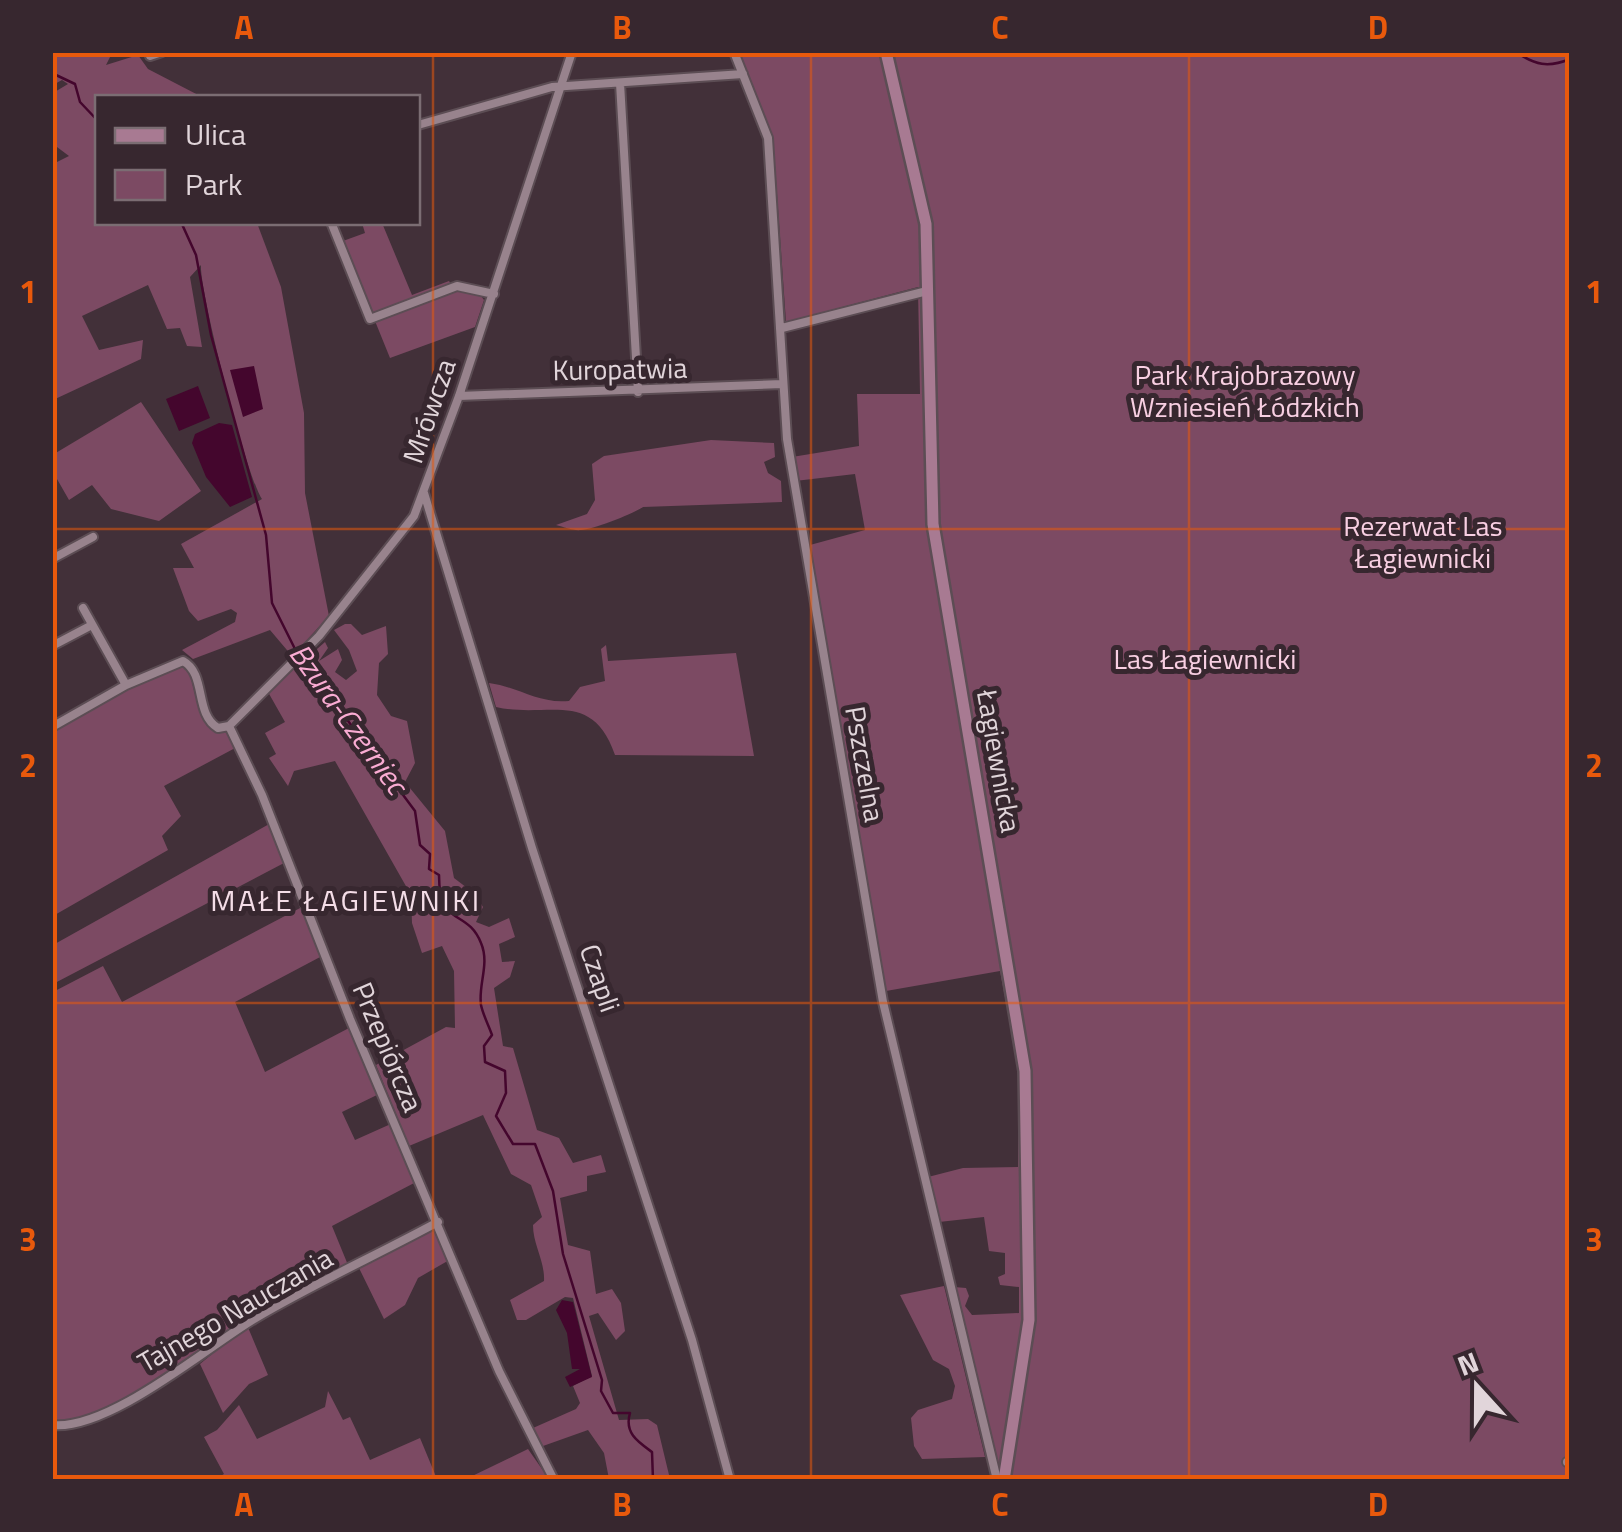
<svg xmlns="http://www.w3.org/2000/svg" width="1622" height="1532" viewBox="0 0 1622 1532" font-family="'Titillium Web',sans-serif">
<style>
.green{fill:#7c4a63}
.water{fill:#44062d}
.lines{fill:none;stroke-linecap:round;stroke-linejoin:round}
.stream{stroke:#44062d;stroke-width:2.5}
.street-casing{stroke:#5c4d54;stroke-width:12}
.secondary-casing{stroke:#5c4d54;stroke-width:16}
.street{stroke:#98838d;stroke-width:8}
.secondary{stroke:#a87a92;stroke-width:11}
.grid{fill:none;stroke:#e8590c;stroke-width:2.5;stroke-opacity:0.55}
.labels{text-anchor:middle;stroke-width:10;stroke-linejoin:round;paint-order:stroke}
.street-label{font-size:28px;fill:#e1d5da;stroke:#37272f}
.park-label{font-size:28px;fill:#f8cfe2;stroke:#37272f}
.water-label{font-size:30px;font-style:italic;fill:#faacd3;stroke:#37272f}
.neighbourhood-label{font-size:30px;letter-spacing:2.5px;fill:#f4dde7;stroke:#37272f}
.neatline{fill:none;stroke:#e8590c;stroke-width:4}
.grid-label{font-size:32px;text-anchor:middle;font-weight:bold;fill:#e8590c}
</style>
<rect width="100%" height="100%" fill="#423039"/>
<path class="green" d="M52,53H112L106,65L138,55L148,69L202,97L98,98V222L257,223L281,287L304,413L305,493L329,616L292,656L270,630L193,659L182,650L235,622L237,613L231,609L198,621L189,611L173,568H194L181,544L262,499C247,478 199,290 201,265L190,277L202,347L187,346L180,328L167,329L148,285L82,316L99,350L143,340L141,359L53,400V365L57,362L52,330L53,164L69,156L53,144V93L68,84L62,80L53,85Z
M738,53H1569V1479H994L954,1287L966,1288L969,1296L965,1306L972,1315L1019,1313V1287L1000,1285L998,1277L1005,1274V1253L989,1251L984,1217L939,1222L928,1177L963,1168L1018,1167V1066L1000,971L886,991L824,660L810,545L865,530L855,474L795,481L792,457L859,446L857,394H920L918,287L786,322L773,137Z
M362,223H382L412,295L449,281L452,286L375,316L369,314L343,241L365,233Z
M459,288L478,292L484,300L475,327L390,358L375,321Z
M141,402L201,491L159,521L111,509L92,485L69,500L53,472L54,454Z
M711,440L774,443L775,457L764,462L768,473L781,481L782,502L643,507C635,513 592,530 581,530C574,531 564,527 556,525L587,514L595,500L592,464L604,456Z
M345,624H351L362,635L386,626L388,654L379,663L377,695L391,716L407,721L415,763L405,782L445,831L454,878L475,894L483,907L476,922L489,927L509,918L515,937L499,944L502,962L515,961L510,977L494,988L503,1046L513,1048L537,1130L559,1138L573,1163L601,1155L606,1172L587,1176V1191L560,1198L568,1245L590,1251L596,1294L612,1289L621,1303L625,1331L616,1340L598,1313L589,1316L619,1420L648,1419L657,1425L670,1479H609L604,1453L588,1430L543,1446L533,1428L576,1409L580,1403L573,1386L592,1376L573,1298L565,1297L526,1320H517L510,1300L544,1281C545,1261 533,1245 533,1225L542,1217L531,1185L511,1174L483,1115L409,1146L376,1065L446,1027L455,1028L454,971L442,946L422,953L412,923L411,895L335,761L294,771L288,786L269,758L276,754L265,733L285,722L268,692L325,642L328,648L319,661L338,649L342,660L335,672L346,680L357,671L349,650L334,630Z
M606,645L608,661L736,653L754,756L615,755C592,688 548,719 496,707L489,683C519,687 538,704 569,701L580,687L605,681L601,649Z
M183,666L188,667C196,693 198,731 228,732L237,747L164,786L181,816L162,836L168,850L53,916L52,731L117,694Z
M271,823L284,863L53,984V945Z
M302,907L322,956L235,1002L265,1072L349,1028L379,1094L342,1112L355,1140L393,1123L416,1182L332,1226L348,1265C315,1283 279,1299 247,1319C191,1353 120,1420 53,1421V992L103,966L122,1002Z
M436,1229L451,1259L418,1278L405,1305L384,1319L359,1268Z
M944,1286L985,1457L922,1459L914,1446L911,1418L918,1410L952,1399L955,1386L949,1369L933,1360L900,1295Z
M247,1325L268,1375L249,1384L223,1413L200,1364Z
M328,1391L343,1420L350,1417L370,1460L420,1438L437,1479H215L224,1474L204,1437L217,1430L239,1405L257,1439L325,1407Z
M528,1449L549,1479H466Z"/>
<path class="water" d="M254,366L263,409L243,417L230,370Z
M198,386L210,418L179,431L166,399Z
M219,423L232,425L252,497L230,507L206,477L192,443L195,434Z
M562,1300L573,1302L592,1377L570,1387L565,1377L580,1369H572L567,1333L556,1310Z"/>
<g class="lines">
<path class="stream" d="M1516,52C1535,65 1548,68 1570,59
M52,53L56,75L75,84L80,102L98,121
M181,222L196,255L211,335L266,535L272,603L297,653
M302,659L415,811L420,845L430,854L429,869L439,875C439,928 467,908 481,943C490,964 478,984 481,1005C483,1015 489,1026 492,1035L484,1046L485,1062L505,1071L506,1093L496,1116L513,1144H535L553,1191L563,1254L602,1380L601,1391L613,1413H630C624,1433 638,1442 652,1452L653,1480"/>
<g class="street-casing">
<path id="street" d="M734,52L768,138L787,439L883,1002L997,1480
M150,56L162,52
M620,83L638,392
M418,125L552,87L743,74
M331,222L370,319L457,286L494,294
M782,328L927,291
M459,396L782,384
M424,493L532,848L692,1340L730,1480
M52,559L93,537
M83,608L126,685
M52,646L90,626
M229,726L262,795L350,1019L499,1371L554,1480
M229,726L319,636L414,516L459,396L572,52
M52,727L126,685L183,661C207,674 194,714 218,728L229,726
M52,1425C108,1431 206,1348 254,1319C313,1284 377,1255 438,1222
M1567,1462H1570"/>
</g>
<g class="secondary-casing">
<path id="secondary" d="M886,52L926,224L933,524L1025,1071L1029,1320L1004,1480"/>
</g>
<use href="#street" class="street"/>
<use href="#secondary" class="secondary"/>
</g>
<path class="grid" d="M433,52V1480M811,52V1480M1189,52V1480M52,529H1570M52,1003H1570"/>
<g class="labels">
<g class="street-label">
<text transform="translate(620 369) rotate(-1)" y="10">Kuropatwia</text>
<text transform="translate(429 411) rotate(-71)" y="10">Mrówcza</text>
<text transform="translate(999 761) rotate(80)" y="10">Łagiewnicka</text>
<text transform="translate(865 764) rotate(80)" y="10">Pszczelna</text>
<text transform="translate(600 978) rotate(71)" y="10">Czapli</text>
<text transform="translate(388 1047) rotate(67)" y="10">Przepiórcza</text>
<text transform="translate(235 1310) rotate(-30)" y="10">Tajnego Nauczania</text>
</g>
<g class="park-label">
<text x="1245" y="385">Park Krajobrazowy<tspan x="1245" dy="32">Wzniesień Łódzkich</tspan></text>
<text x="1423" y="536">Rezerwat Las<tspan x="1423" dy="32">Łagiewnicki</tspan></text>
<text x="1205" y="669">Las Łagiewnicki</text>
</g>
<g class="water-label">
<text transform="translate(348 719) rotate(54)" y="10">Bzura-Czerniec</text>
</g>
<g class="neighbourhood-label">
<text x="346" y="911">MAŁE ŁAGIEWNIKI</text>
</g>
</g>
<rect width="1622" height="1532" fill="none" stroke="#37272f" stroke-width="110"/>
<rect x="95" y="95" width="325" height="130" fill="#37272f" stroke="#7b6d73" stroke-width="2.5"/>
<rect x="115" y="128" width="50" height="15" fill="#a87a92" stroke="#7b6d73" stroke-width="2.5"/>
<text x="185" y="145" font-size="30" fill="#e1d5da">Ulica</text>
<rect x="115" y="170" width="50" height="30" fill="#7c4a63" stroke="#7b6d73" stroke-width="2.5"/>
<text x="185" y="195" font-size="30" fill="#e1d5da">Park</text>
<g transform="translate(1477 1387) rotate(339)" stroke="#37272f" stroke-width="8" paint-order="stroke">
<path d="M0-8L18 38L0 25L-18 38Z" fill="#e1d5da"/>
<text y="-15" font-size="28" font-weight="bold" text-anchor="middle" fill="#e1d5da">N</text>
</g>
<rect x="55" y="55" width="1512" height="1422" class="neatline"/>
<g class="grid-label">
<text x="244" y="39">A</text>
<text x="622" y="39">B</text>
<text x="1000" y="39">C</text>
<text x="1378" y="39">D</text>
<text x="28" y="303">1</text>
<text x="1594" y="303">1</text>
<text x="28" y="777">2</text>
<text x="1594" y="777">2</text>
<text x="28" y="1251">3</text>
<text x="1594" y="1251">3</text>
<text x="244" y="1516">A</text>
<text x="622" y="1516">B</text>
<text x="1000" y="1516">C</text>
<text x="1378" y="1516">D</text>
</g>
</svg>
